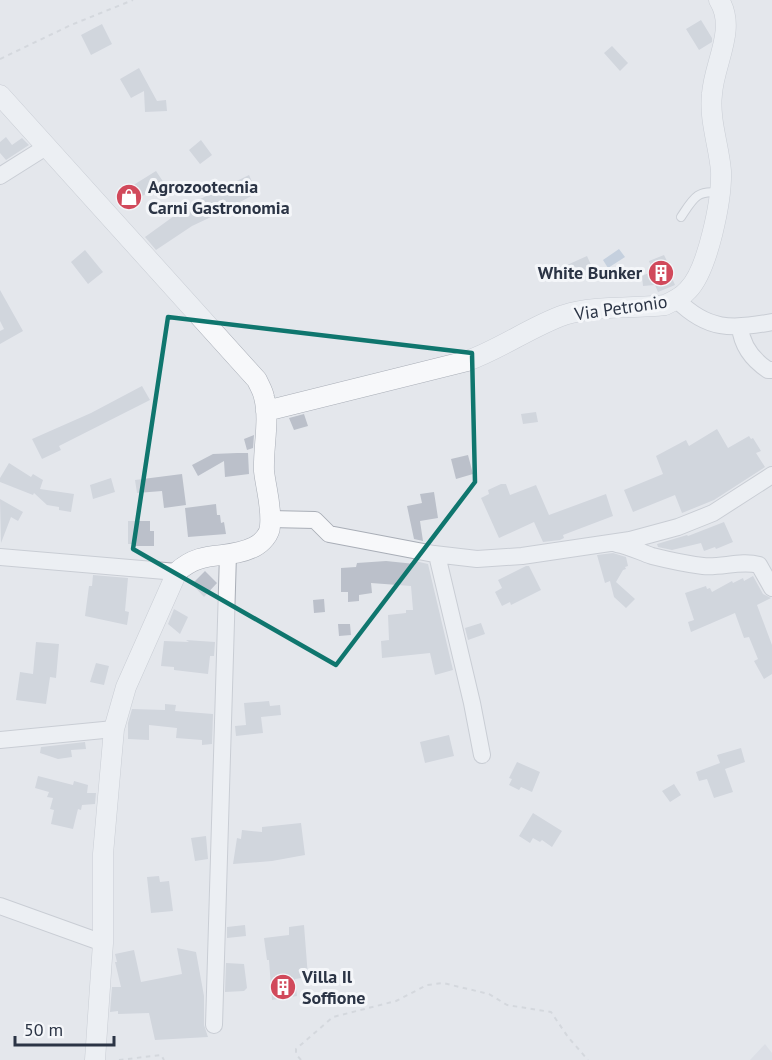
<svg xmlns="http://www.w3.org/2000/svg" width="772" height="1060" viewBox="0 0 772 1060" font-family="'PT Sans',sans-serif">
<style>
.built{fill:#d2d6de}
.water{fill:#9fb4cc}
.building{fill:#bbc0ca}
.lines{fill:none;stroke-linecap:round;stroke-linejoin:round}
.service-casing{stroke:#a9aeb7;stroke-width:10}
.minor-casing{stroke:#a9aeb7;stroke-width:18}
.tertiary-casing{stroke:#a9aeb7;stroke-width:21}
.path{stroke:#c2c5cb;stroke-width:2;stroke-dasharray:4.5 4.5;stroke-linecap:butt}
.service{stroke:#f7f8fa;stroke-width:8}
.minor{stroke:#f7f8fa;stroke-width:16}
.tertiary{stroke:#f7f8fa;stroke-width:20}
.marked{fill:none;stroke:#0f766e;stroke-width:4.5;stroke-linejoin:round}
.labels{text-anchor:middle;stroke-width:6;stroke-linejoin:round;paint-order:stroke}
.poi-label{font-size:18px;font-weight:bold;fill:#2b3445;stroke:#f4f6f9;text-anchor:start}
.street-label{font-size:18px;fill:#2b3445;stroke:#f4f6f9}
</style>
<rect width="100%" height="100%" fill="#e4e7ec"/>
<path class="built" d="M765,1044L772,1053V1060H750Z"/>
<path class="water" d="M619,249L625,257L608,268L603,260Z"/>
<path class="building" d="M701,20L712,38V42L699,50L686,29Z
M102,24L112,44L91,55L81,35Z
M612,46L628,63L620,71L604,53Z
M139,68L157,101L166,100L167,111L145,112L144,91L131,98L120,79Z
M6,137L12,145L22,138L29,145L6,160L0,153V142Z
M201,140L212,155L200,164L189,150Z
M156,171L164,183L134,201L127,189Z
M249,175L257,193L240,202L243,207L232,212L230,208L192,226L156,250L145,237L192,203Z
M85,250L103,272L88,284L71,262Z
M664,255L674,275L671,276L675,285L658,292L655,285L643,286L642,276L653,271L649,261Z
M587,256L592,267L572,277L567,265Z
M0,290L23,331L0,344V331L4,329L0,321Z
M142,386L150,400L59,446L61,450L42,459L32,439L91,413Z
M536,412L538,422L523,424L521,414Z
M304,414L308,426L294,430L289,418Z
M717,429L728,448L749,436L751,439L753,438L761,451L756,453L765,467L714,500L682,513L675,495L633,512L624,490L663,474L656,456L686,440L689,446Z
M254,435L253,448L247,450L244,439Z
M237,453H248L249,474L225,477L224,461L198,476L192,465L213,454Z
M468,455L473,474L456,479L451,459Z
M9,463L31,477L33,474L43,480L40,489L74,494L71,512L59,510V507L47,505L34,493L33,495L0,482V478Z
M182,474L186,505L164,508L162,491L137,493L135,480Z
M111,478L115,492L93,499L90,485Z
M501,484H506L510,495L536,485L549,515L606,494L613,516L563,535L564,538L560,540L543,542L534,522L499,538L481,498L489,494L488,490Z
M434,492L438,518L420,521L423,541L414,539L407,506L422,503L420,494Z
M0,499L23,512L18,521L11,517L1,543Z
M216,504L217,515H220L221,523L224,522L226,534L188,537L185,508Z
M128,521H150V531H154V546H134V544H128Z
M724,522L733,542L716,549L715,547L704,551L701,543L672,550L658,547L657,544L687,535L688,536Z
M613,553L626,557L628,566L625,567L626,569L623,570L616,582L635,599L626,608L614,597L610,581L605,583L597,555Z
M386,561L415,564V561L428,564L453,670L435,675L430,653L382,658L381,641L389,640L388,615L406,613V610H413L411,586L371,583L372,593L359,595V601L348,602V592H341V568L356,567L357,563Z
M526,566H529L541,590L511,605L510,602L502,606L495,592L502,588L498,580Z
M205,571L217,583L204,597L192,584Z
M93,575L128,578L125,611L129,612L127,625L85,616L89,586H92Z
M753,576L763,594L771,598L757,605L772,645V674L764,679L754,661L758,659L749,637L744,638L735,613L691,632L688,622L694,620L685,593L706,586L707,589L710,588L712,592L732,581L733,583L743,578L744,581Z
M324,599L325,612L314,613L313,600Z
M174,609L188,617L180,634L168,624Z
M481,623L485,634L468,640L465,628Z
M338,624H350L351,635L339,636Z
M186,640L215,642L214,656H210L208,674L174,670V667L161,666L164,641L189,642Z
M36,642L59,644L56,678L50,677L46,704L16,700L20,672L33,674Z
M96,663L109,666L104,685L90,682Z
M269,701L270,706L280,705L281,715L261,717L263,733L236,736L235,726L246,725L244,703Z
M165,704L176,705L175,711L213,714L212,744L202,745V740L176,738L177,728L149,725V740L128,739V723L132,709L165,710Z
M449,735L454,756L425,763L420,742Z
M85,742L86,749L71,750L72,757L58,759L40,753L41,747Z
M741,748L745,762L725,769L733,792L714,798L707,779L699,781L696,772L720,763L717,755Z
M517,762L540,772L532,792L521,787L519,790L509,785L512,779L509,778Z
M38,776L73,785L74,781L88,785L87,793H96L95,804L82,805L81,810L78,809L73,829L51,824L54,810L50,809L53,798L47,797L49,792L35,788Z
M674,784L681,795L670,802L662,791Z
M533,813L562,831L552,847L542,840L540,842L533,838L530,843L519,836Z
M301,823L305,855L272,861L233,864L237,838L241,839L242,830L262,832V827Z
M206,836L208,859L195,861L191,838Z
M159,876L160,882L169,881L173,911L151,913L147,877Z
M245,925L246,936L227,938V927Z
M304,925L308,977L295,979L297,996L272,1000L269,960H267L264,938L289,935V927Z
M177,948L196,952L204,996V1025L208,1037L155,1040L149,1013L118,1014V1011L110,1012L112,987H121L115,962H117L115,954L134,950L141,982L182,974Z
M226,963L244,964L247,988L244,991L225,992Z"/>
<g class="lines">
<g class="service-casing">
<path id="service" d="M681,217C693,199 697,189 720,193"/>
</g>
<g class="minor-casing">
<path id="minor" d="M0,176L46,147
M677,300C707,330 732,330 772,322
M740,327C742,346 753,360 768,370H772
M270,519L315,520L329,534L434,554L477,559L522,556L630,540L678,527L713,513L772,475
M617,544C629,546 640,552 652,556C668,560 686,564 703,566C721,568 741,560 759,565L772,588
M437,555L472,703L482,755
M0,557L177,572
M0,740L114,729
M0,906L103,943
M214,1025L228,554"/>
</g>
<g class="tertiary-casing">
<path id="tertiary" d="M0,95L257,380C259,385 263,391 264,397C270,420 263,447 264,471C266,489 272,507 270,526C270,534 262,543 254,547C226,561 203,548 177,572L126,687L114,729L103,854V943L95,1060
M266,411L467,361C501,349 530,327 564,315C596,305 632,309 665,305C674,301 682,297 688,290C708,270 722,199 721,171C719,146 709,120 712,94C714,63 737,29 719,0"/>
</g>
<path class="path" d="M0,59L71,25L133,0
M119,1060L161,1055L164,1060
M301,1060L296,1054V1049L333,1017L396,1001L427,985L443,983L489,994L507,1005L551,1012L568,1037L588,1060"/>
<use href="#service" class="service"/>
<use href="#minor" class="minor"/>
<use href="#tertiary" class="tertiary"/>
</g>
<path d="M0 0H772V1060H0ZM168,317L472,353L475,482L336,665L133,549Z" fill="#e4e7ec" fill-opacity=".55" fill-rule="evenodd"/>
<path class="marked" d="M168,317L472,353L475,482L336,665L133,549Z"/>
<defs>
<g id="shop-disc" transform="scale(1.35)"><circle r="9.5" fill="#d1495b" stroke="#f4f6f9"/><path d="M-5-2.5h2.3a2.7 3.5 0 0 1 5.4 0H5L5.5 6h-11ZM-1.5-2.5h3a1.5 2.3 0 0 0-3 0Z" fill="#fff"/></g>
<g id="building-disc" transform="scale(1.35)"><circle r="9.5" fill="#d1495b" stroke="#f4f6f9"/><path d="M-4-6H4V6H1V3H-1V6H-4ZM-2.5-4.3h1.7v1.8h-1.7ZM.8-4.3h1.7v1.8H.8ZM-2.5-1h1.7V.8h-1.7ZM.8-1h1.7V.8H.8Z" fill="#fff"/></g>
</defs>
<g fill-rule="evenodd">
<use href="#shop-disc" x="129" y="197"/>
<use href="#building-disc" x="661" y="273"/>
<use href="#building-disc" x="283" y="987"/>
</g>
<g class="labels">
<g class="poi-label">
<text x="148" y="193">Agrozootecnia<tspan x="148" dy="21">Carni Gastronomia</tspan></text>
<text x="642" y="279" text-anchor="end">White Bunker</text>
<text x="302" y="983">Villa Il<tspan x="302" dy="21">Soffione</tspan></text>
</g>
<g class="street-label">
<text transform="translate(621 308) rotate(-8)" y="6">Via Petronio</text>
</g>
</g>
<path d="M15 1036v9h99v-9" fill="none" stroke="#2b3445" stroke-width="3"/>
<text x="24" y="1036" font-size="18" fill="#2b3445" stroke="#f4f6f9" stroke-width="4.5" paint-order="stroke">50 m</text>
</svg>
